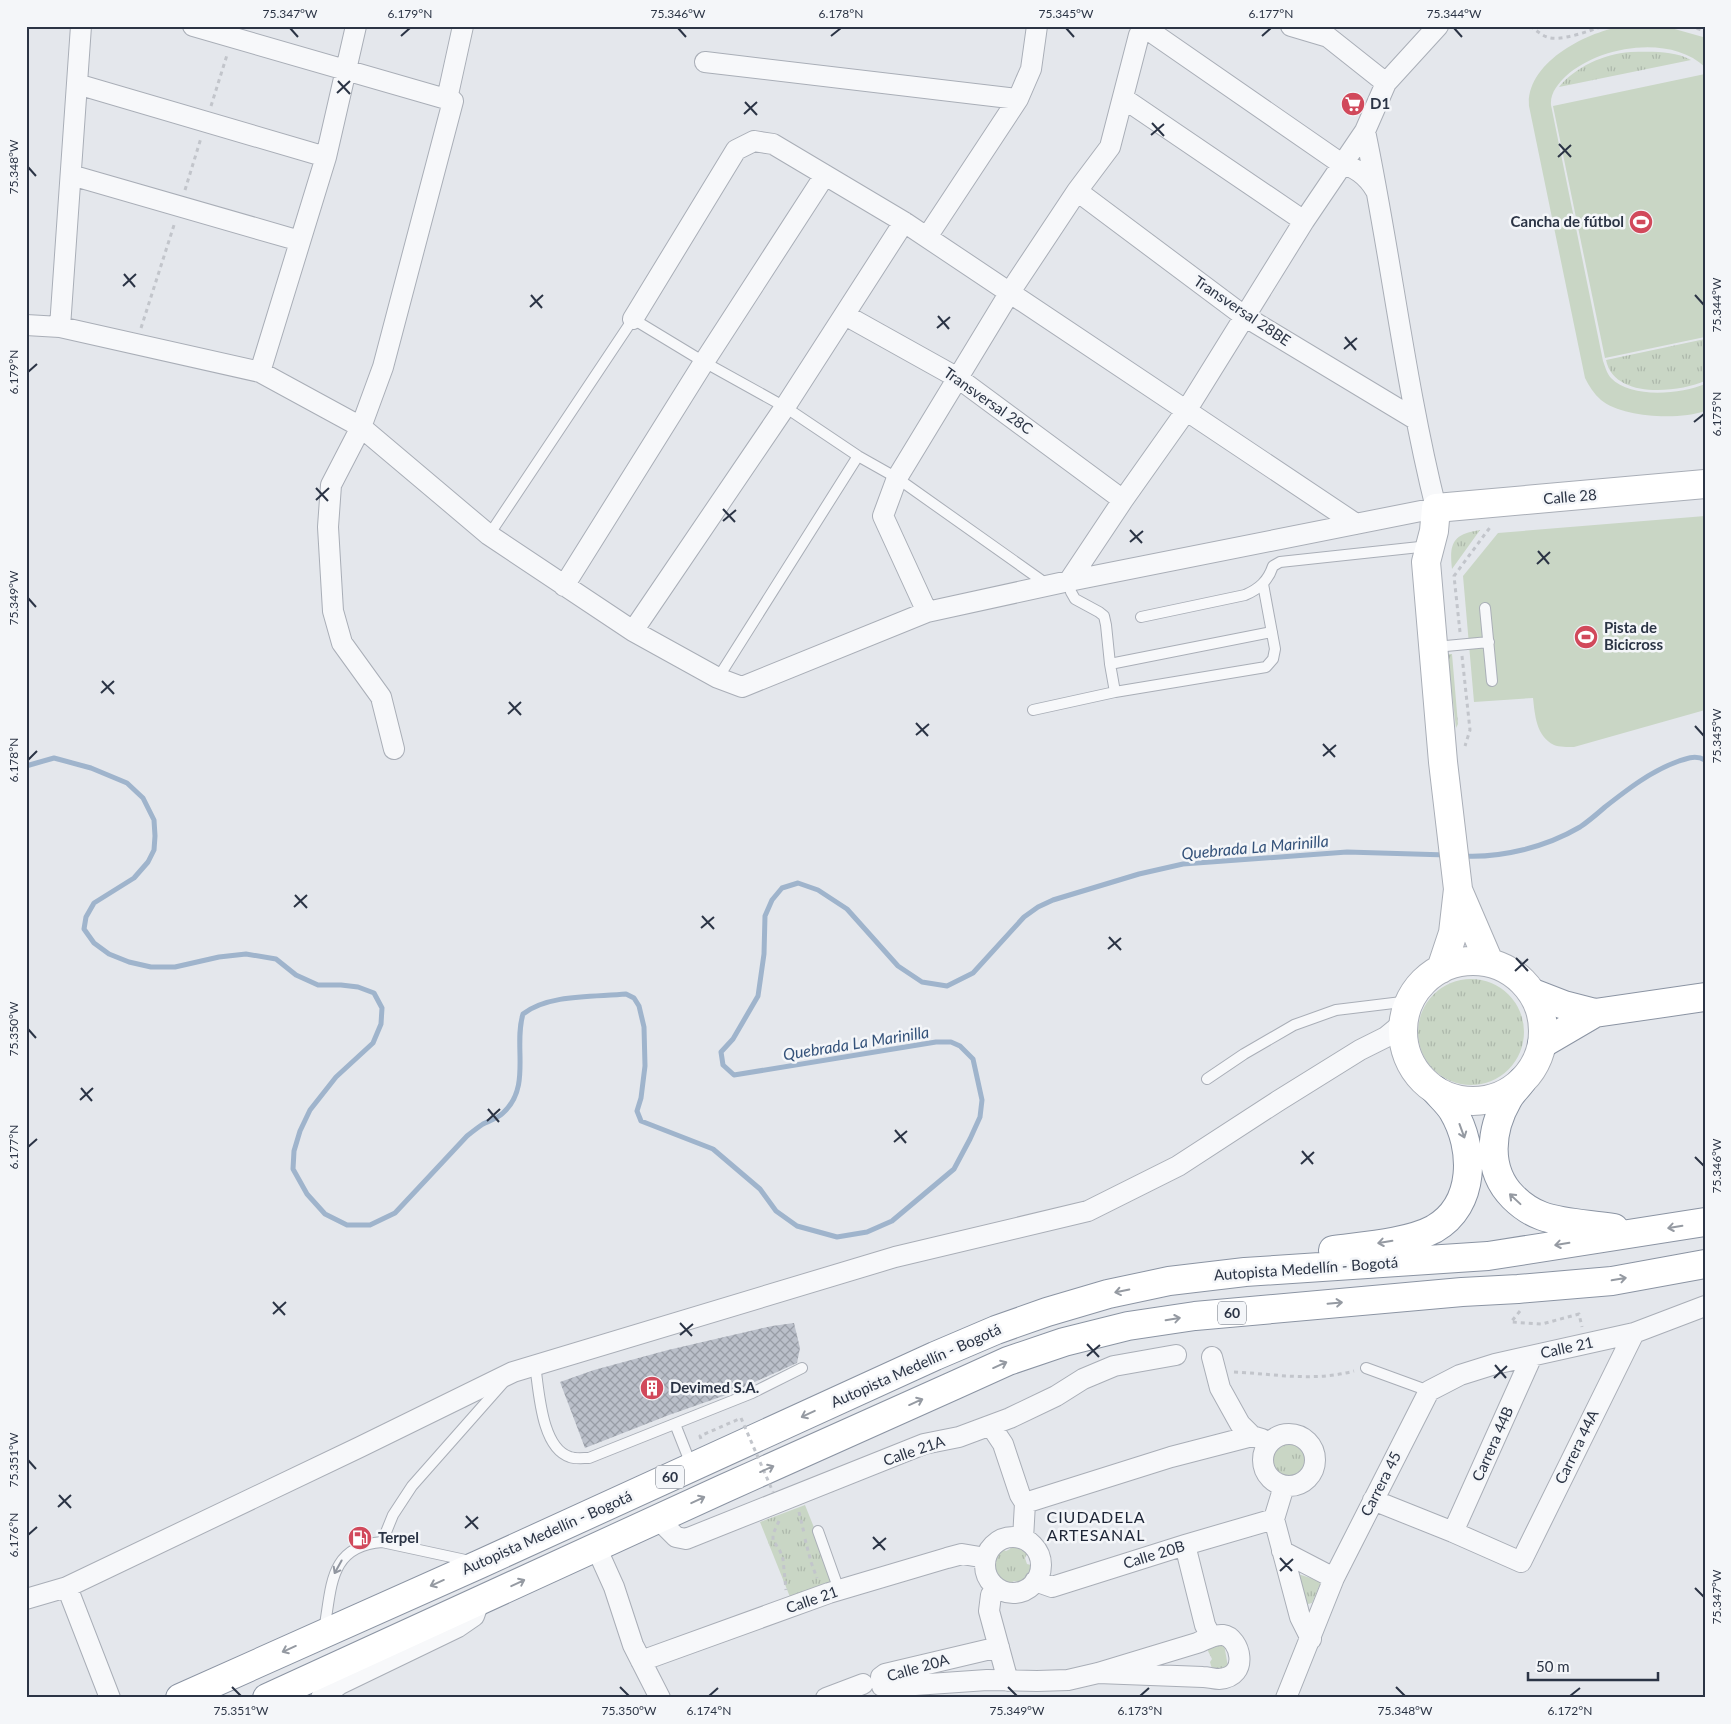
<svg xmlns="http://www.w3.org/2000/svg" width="1731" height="1724" viewBox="0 0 1731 1724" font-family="Lato,sans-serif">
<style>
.grass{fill:url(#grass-tufts)}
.pitch{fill:#c9d6c5}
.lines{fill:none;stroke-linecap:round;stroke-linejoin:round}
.stream{stroke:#9fb4cc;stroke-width:5}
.building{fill:url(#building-cross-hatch)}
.lane-casing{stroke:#a9aeb7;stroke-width:12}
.street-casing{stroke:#a9aeb7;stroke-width:22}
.secondary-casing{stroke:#a9aeb7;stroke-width:30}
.highway-casing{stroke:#8b94a3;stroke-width:30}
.path{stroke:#c2c5cb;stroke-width:3;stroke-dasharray:4 4;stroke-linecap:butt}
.lane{stroke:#f7f8fa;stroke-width:10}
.street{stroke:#f7f8fa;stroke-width:20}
.secondary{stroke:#fff;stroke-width:28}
.highway{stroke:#fff;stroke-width:28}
.path-bridge{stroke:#c2c5cb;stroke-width:3;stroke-dasharray:4 4;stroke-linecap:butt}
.oneway{stroke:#959aa2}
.oneway2{stroke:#9196a0}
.ticks{fill:none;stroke:#2b3445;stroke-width:2}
.labels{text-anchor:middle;stroke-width:5;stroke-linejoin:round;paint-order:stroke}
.shield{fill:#f4f6f9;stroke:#676e7b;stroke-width:1}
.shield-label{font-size:14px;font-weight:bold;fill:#2b3445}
.poi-label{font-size:15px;font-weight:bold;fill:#2b3445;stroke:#f4f6f9;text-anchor:start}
.street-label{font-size:15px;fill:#2b3445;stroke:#f4f6f9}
.water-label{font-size:16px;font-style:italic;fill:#34527a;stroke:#f4f6f9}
.neighbourhood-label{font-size:16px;letter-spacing:1px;fill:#1d2536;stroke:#f4f6f9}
.neatline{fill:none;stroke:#2b3445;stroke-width:2}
.ticks-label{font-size:12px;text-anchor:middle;fill:#2b3445}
</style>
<defs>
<pattern id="grass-tufts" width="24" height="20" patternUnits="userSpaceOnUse" patternTransform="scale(1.25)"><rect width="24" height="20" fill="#c9d6c5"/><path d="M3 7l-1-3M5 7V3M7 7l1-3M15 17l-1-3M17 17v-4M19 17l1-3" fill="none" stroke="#adb8ab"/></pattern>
<pattern id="building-cross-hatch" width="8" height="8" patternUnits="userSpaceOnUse" patternTransform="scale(1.25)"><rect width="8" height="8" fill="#bbc0ca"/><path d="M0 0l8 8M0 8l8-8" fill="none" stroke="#989da6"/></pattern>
</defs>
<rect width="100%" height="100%" fill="#e4e7ec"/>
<path class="grass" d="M1630,52C1650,52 1672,50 1691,60L1559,87C1575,67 1604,54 1630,52Z
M1705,339V381C1677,393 1614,399 1606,360Z
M1480,530L1452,569C1449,543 1453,534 1480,530Z
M1447,654H1452L1458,724L1456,728L1449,667L1445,664Z
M1418 1032a53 53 0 1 1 106 0a53 53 0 1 1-106 0Z
M1271 1460a17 17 0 1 1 34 0a17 17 0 1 1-34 0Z
M805,1505L835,1580L790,1597L760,1522Z
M1012,1545C1018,1546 1023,1549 1027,1554L1025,1558L1027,1564L1031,1565C1031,1573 1027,1578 1021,1583L1014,1581L1008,1585L997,1581L992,1573L994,1570V1555L1000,1548L1006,1551L1010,1549Z
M1298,1574L1320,1581V1584L1312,1603L1308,1604L1304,1602Z
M1224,1644L1228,1667L1227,1670L1212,1669L1210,1662L1212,1659L1208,1651L1209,1646Z"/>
<path class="pitch" d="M1625,26H1664L1703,37L1705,38V67C1670,34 1599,46 1566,76C1558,84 1550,93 1551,105L1603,361C1605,366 1607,374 1611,378C1631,399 1681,394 1705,384V411C1679,420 1623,418 1601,400C1594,394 1589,386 1585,378L1529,106C1526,62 1588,31 1625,26Z
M1705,74V337L1605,358L1553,106Z
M1705,516V710L1574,747C1568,747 1559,747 1554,745C1536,736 1535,715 1533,698L1474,702L1463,576L1498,533Z"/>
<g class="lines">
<path class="stream" d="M26,766L54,758L91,768L127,783L143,798L154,820L155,836L154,850L148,862L134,878L94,903L86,917L84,929L94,943L109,954L129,962L151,967H175L219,957L246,954L276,959L296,975L318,985H341L358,987L374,993L382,1008L381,1024L373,1043L336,1077L310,1110L300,1131L294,1151L293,1169L307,1194L325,1214L347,1225H370L395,1213L467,1136C472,1132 477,1128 483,1124C489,1121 498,1118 503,1113C532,1087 513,1046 523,1014C548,994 595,997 626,994L634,998L639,1006L644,1027L645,1066L641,1098L637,1111L641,1121L713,1149L760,1189L776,1211L797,1226L837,1237L867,1232L892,1221L954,1169L970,1139L980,1117L982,1100L973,1059L960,1046L951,1042H936L734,1075L723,1065L721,1052L733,1039L758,996L764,954L765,916L772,900L782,888L798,883L818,890L847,909L898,966L922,982L947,986L973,973L1024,917L1038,907L1053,900L1139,874L1183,864L1347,852L1447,855
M1463,856C1502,858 1546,847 1580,827C1589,821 1597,814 1605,807C1628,789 1651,771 1679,761C1688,758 1696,755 1705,760"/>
</g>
<path class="building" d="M794,1323L800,1348L797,1363L726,1395L669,1415L585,1448L560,1382L594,1370L668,1350L772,1326Z"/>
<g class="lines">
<g class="lane-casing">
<path id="lane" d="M489,535L633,319L704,362L785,407L858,456L897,478L1048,585
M1069,581L1071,592L1075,599L1099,612L1104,616L1106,625L1110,664L1115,692
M1485,608L1492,681
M1141,617L1245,595C1259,589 1268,581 1273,566L1280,562L1429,546
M1435,647L1489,642
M1110,664L1272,632
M718,678L858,456
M1033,710L1115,692L1266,667L1273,659L1275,649L1263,584
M1207,1079L1244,1054L1294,1025L1336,1010L1410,1001
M535,1365C539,1390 541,1448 570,1457C575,1459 583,1458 589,1458L752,1393L802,1368
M1366,1368L1429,1391
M675,1424L692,1467
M818,1531L839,1590
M382,1542L393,1515L412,1486L503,1383
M324,1630C332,1588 328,1546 382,1542L470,1561"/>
</g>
<g class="street-casing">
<path id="street" d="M1291,26L1328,37L1386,83
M1144,27L1336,160C1354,168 1366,173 1376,191
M705,62L1018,99
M77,84L326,157
M1123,98L1304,221
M447,99L463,26
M71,175L300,241
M1077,191L1244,316L1415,419
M927,237L1018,99L1031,69L1037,26
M845,315L958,378L1123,500
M633,319L736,150L754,141L773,144L904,222L1356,524
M26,325L60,327L260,372L361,427L383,367L453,101L193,26
M60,327L81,26
M260,372L326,157L356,26
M1069,581L1123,500L1186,411L1304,221L1365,131L1386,83L1438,26
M564,586L704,362L825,175
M927,612L883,516L897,478L1010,292L1077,191L1110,147L1139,35L1144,26
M633,631L785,407L904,222
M394,749L381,697L342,643L333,611L328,527L331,485L361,427L489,535L633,631L718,678L742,687L927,612L1069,581L1436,508C1405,384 1391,256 1365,131
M1212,1357L1220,1388L1240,1424L1252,1436L1262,1439
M991,1426L1003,1444L1020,1495L1025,1503L1023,1539
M1263 1460a26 26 0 1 1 52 0a26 26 0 1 1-52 0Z
M1284,1486L1274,1519L1300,1617L1311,1639
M1373,1500L1453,1532L1521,1562L1634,1333
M1025,1503L1171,1457L1252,1436
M658,1519L676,1537L686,1539L924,1444L959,1437L1010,1418L1056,1396L1083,1379L1114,1366L1176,1355
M1453,1532L1532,1356
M985 1565a28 28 0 1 1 56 0a28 28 0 1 1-56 0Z
M1185,1545L1205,1625L1211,1637
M596,1547L614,1587L633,1645L660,1698
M1282,1551L1334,1578
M1035,1581L1052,1587L1185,1545L1274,1519
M67,1587L110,1698
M997,1588L991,1595L989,1611L1008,1681
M26,1599L67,1587L360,1447L513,1372L895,1257L1088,1211L1178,1166L1278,1101L1360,1050L1386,1037L1403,1023
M999,1647L885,1674L881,1677L882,1686L886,1687L987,1680L1037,1681L1068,1680L1098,1673L1197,1643C1205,1640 1214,1634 1223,1635C1240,1637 1251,1677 1219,1679C1214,1679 1208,1677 1203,1677L1098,1673
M641,1661L829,1593L947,1558L962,1554L986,1558
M321,1698L340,1684L458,1627L474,1616L479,1602
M826,1698L863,1684
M1286,1698L1334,1578L1429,1391L1460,1375L1495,1364L1634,1333L1705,1306"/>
</g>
<g class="secondary-casing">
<path id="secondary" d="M1458,890L1489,962
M1403 1031a70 70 0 1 1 140 0a70 70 0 1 1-140 0Z
M1441,969L1453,933L1458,889L1443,762L1426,562L1434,531L1436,508L1705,484"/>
</g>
<g class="highway-casing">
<path id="highway" d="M1533,993L1564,1005L1595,1013
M1542,1044L1595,1013L1705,997
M1522,1081C1518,1087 1512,1092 1508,1099C1490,1130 1486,1170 1513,1197C1522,1206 1531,1212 1542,1216C1564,1224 1590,1224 1614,1228
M1333,1250C1362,1246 1408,1243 1434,1229C1476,1205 1475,1148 1453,1111C1448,1103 1441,1097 1435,1090
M180,1698L480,1564L935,1356L996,1330L1047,1312L1108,1294L1169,1281L1245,1272L1488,1256L1705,1222
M267,1698L723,1489L955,1385L1008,1361L1064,1342L1128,1326L1195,1316L1462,1292L1518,1289L1612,1281L1705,1264"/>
</g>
<path class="path" d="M1530,26C1536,30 1541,35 1547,37C1560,42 1589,31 1603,26
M1689,26L1705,31
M211,106L227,55
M185,190L201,138
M141,328L175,222
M1460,632L1454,576L1491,526
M1462,656L1470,730L1465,746
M1520,1311L1511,1322L1542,1324L1579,1314L1582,1327
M1234,1372C1275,1374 1314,1382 1354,1371
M701,1439L700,1436L739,1419
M799,1512L804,1533
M779,1521L773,1534V1540L780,1551L783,1559L786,1590
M805,1539L811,1562L817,1578"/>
<use href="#lane" class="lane"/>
<use href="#street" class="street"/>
<use href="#secondary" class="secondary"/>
<use href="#highway" class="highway"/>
<path class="path-bridge" d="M741,1418L773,1492"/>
</g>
<defs><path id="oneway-shaft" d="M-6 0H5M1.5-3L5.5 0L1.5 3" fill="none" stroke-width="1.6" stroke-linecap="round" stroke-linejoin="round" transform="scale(1.25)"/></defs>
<g class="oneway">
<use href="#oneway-shaft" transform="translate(1462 1131) rotate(70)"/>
<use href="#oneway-shaft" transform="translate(1515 1199) rotate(-137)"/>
<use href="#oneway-shaft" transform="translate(1675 1227) rotate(171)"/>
<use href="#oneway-shaft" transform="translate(1385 1242) rotate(171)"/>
<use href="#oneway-shaft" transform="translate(1562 1244) rotate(171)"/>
<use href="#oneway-shaft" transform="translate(1619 1279) rotate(-10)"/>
<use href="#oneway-shaft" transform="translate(1122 1291) rotate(168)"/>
<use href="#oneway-shaft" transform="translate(1335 1303) rotate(-5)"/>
<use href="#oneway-shaft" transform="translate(1173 1319) rotate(-9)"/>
<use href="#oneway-shaft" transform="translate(1000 1365) rotate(-24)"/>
<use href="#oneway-shaft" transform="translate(916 1402) rotate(-24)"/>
<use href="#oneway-shaft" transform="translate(808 1414) rotate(155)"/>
<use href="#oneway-shaft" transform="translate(767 1469) rotate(-24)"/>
<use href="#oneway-shaft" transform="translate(698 1500) rotate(-25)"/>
<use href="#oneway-shaft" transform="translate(437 1583) rotate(156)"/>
<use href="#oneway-shaft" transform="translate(518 1583) rotate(-25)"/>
<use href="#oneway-shaft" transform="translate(289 1649) rotate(156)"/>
</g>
<use class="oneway2" href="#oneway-shaft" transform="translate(338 1567) rotate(119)"/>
<path class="ticks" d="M290,28L298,37M678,28L686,37M1066,28L1074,37M1454,28L1462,37M401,36L410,28M831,36L841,28M1262,36L1271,28M338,81L350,94M337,93L350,81M745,102L757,115M744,114L757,102M1152,123L1164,136M1151,135L1164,124M1559,144L1571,157M1558,157L1571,145M28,167L36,176M124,274L135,287M123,286L136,274M531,295L542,308M1695,295L1704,305M530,307L543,295M938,316L949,329M937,328L950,317M1345,337L1356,350M1344,349L1357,338M28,372L37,364M1694,422L1704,414M316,488L328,501M316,500L329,488M723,509L735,522M723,521L736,510M1130,530L1142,543M1130,542L1143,531M1538,551L1549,564M1537,564L1550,552M28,598L36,607M102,681L114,694M101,693L114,681M509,702L521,715M508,714L521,702M916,723L928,736M1695,726L1704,736M916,735L929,724M1323,744L1335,757M1323,756L1336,745M28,760L37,751M295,895L307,908M294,907L307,895M702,916L714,929M701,928L714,917M1109,937L1121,950M1108,949L1121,938M1516,958L1528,971M1515,971L1528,959M28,1029L36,1038M81,1088L92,1101M80,1100L93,1088M488,1109L499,1122M487,1121L500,1109M895,1130L906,1143M894,1142L907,1131M28,1147L37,1139M1302,1151L1313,1164M1695,1157L1704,1166M1301,1164L1314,1152M273,1302L285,1315M273,1314L286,1302M680,1323L692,1336M680,1335L693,1324M1087,1344L1099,1357M1087,1356L1100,1345M1495,1365L1506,1378M1494,1378L1507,1366M28,1460L36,1469M59,1495L71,1508M58,1507L71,1495M466,1516L478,1529M465,1528L478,1517M28,1535L37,1527M873,1537L885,1550M873,1549L886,1538M1280,1558L1292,1571M1280,1571L1293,1559M1695,1588L1704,1597M232,1687L241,1696M620,1687L629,1696M1008,1687L1017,1696M1396,1687L1405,1696M709,1696L718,1688M1140,1696L1149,1688M1570,1696L1580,1688"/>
<defs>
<g id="supermarket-disc" transform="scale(1.25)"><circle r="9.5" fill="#d1495b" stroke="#f4f6f9"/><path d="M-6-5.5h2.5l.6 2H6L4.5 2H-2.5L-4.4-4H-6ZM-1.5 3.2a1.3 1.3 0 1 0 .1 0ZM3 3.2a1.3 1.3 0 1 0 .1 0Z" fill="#fff"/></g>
<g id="stadium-disc" transform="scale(1.25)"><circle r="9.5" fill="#d1495b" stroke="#f4f6f9"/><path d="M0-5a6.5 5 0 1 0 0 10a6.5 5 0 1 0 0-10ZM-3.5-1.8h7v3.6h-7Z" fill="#fff"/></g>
<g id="building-disc" transform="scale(1.25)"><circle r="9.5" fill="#d1495b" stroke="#f4f6f9"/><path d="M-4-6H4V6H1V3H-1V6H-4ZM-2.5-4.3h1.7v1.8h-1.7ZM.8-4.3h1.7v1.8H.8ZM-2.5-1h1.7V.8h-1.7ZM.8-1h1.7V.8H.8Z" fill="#fff"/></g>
<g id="fuel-disc" transform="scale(1.25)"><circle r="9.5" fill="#d1495b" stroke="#f4f6f9"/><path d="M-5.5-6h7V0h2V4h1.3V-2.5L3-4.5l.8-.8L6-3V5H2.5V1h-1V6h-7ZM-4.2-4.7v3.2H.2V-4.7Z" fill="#fff"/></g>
</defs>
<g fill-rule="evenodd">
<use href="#supermarket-disc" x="1353" y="104"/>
<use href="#stadium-disc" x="1641" y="222"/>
<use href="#stadium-disc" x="1586" y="637"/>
<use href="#building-disc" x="652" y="1388"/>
<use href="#fuel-disc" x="360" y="1538"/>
</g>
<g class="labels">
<g class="shield">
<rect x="1218" y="1301.5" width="28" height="23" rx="4"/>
<rect x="656" y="1465.5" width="28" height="23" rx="4"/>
</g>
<g class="shield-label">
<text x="1232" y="1318">60</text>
<text x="670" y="1482">60</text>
</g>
<g class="poi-label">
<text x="1370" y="109">D1</text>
<text x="1624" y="227" text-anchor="end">Cancha de fútbol</text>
<text x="1604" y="633">Pista de<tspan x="1604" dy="17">Bicicross</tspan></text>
<text x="670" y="1393">Devimed S.A.</text>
<text x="378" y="1543">Terpel</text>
</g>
<g class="street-label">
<text transform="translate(1242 311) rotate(34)" y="5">Transversal 28BE</text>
<text transform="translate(988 401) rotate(35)" y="5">Transversal 28C</text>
<text transform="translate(1570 497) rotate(-5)" y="5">Calle 28</text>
<text transform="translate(1306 1269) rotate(-4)" y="5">Autopista Medellín - Bogotá</text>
<text transform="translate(1567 1348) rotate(-12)" y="5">Calle 21</text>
<text transform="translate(916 1366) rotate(-24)" y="5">Autopista Medellín - Bogotá</text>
<text transform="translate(1493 1444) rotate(-66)" y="5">Carrera 44B</text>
<text transform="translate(1577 1447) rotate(-64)" y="5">Carrera 44A</text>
<text transform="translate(914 1451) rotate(-19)" y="5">Calle 21A</text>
<text transform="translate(1381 1484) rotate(-63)" y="5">Carrera 45</text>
<text transform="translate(547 1533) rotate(-24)" y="5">Autopista Medellín - Bogotá</text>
<text transform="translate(1154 1555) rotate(-17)" y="5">Calle 20B</text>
<text transform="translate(812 1600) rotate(-19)" y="5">Calle 21</text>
<text transform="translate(918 1668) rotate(-16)" y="5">Calle 20A</text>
</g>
<g class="water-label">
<text transform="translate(1255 847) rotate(-5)" y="6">Quebrada La Marinilla</text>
<text transform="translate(856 1043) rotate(-9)" y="6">Quebrada La Marinilla</text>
</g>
<g class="neighbourhood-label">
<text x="1096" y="1523">CIUDADELA<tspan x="1096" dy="18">ARTESANAL</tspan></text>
</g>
</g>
<rect width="1731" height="1724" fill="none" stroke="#f4f6f9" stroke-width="55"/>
<path d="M1528 1672v8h130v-8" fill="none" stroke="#2b3445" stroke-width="2.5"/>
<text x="1536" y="1672" font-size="15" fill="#2b3445" stroke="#f4f6f9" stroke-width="4" paint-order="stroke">50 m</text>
<rect x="28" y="28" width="1676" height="1668" class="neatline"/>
<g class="ticks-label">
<text x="290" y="18">75.347°W</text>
<text x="410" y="18">6.179°N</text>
<text x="678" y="18">75.346°W</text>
<text x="841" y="18">6.178°N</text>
<text x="1066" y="18">75.345°W</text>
<text x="1271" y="18">6.177°N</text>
<text x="1454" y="18">75.344°W</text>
<text transform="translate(14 167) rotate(-90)" y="4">75.348°W</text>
<text transform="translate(1717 305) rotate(-90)" y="4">75.344°W</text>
<text transform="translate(14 372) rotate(-90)" y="4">6.179°N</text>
<text transform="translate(1717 414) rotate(-90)" y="4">6.175°N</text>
<text transform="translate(14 598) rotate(-90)" y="4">75.349°W</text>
<text transform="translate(1717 736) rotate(-90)" y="4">75.345°W</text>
<text transform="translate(14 760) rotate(-90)" y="4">6.178°N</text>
<text transform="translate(14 1029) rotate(-90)" y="4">75.350°W</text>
<text transform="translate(14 1147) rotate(-90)" y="4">6.177°N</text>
<text transform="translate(1717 1166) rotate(-90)" y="4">75.346°W</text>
<text transform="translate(14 1460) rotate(-90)" y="4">75.351°W</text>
<text transform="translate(14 1535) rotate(-90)" y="4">6.176°N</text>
<text transform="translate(1717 1597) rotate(-90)" y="4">75.347°W</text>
<text x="241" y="1715">75.351°W</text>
<text x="629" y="1715">75.350°W</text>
<text x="709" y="1715">6.174°N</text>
<text x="1017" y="1715">75.349°W</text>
<text x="1140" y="1715">6.173°N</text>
<text x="1405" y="1715">75.348°W</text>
<text x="1570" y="1715">6.172°N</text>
</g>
</svg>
